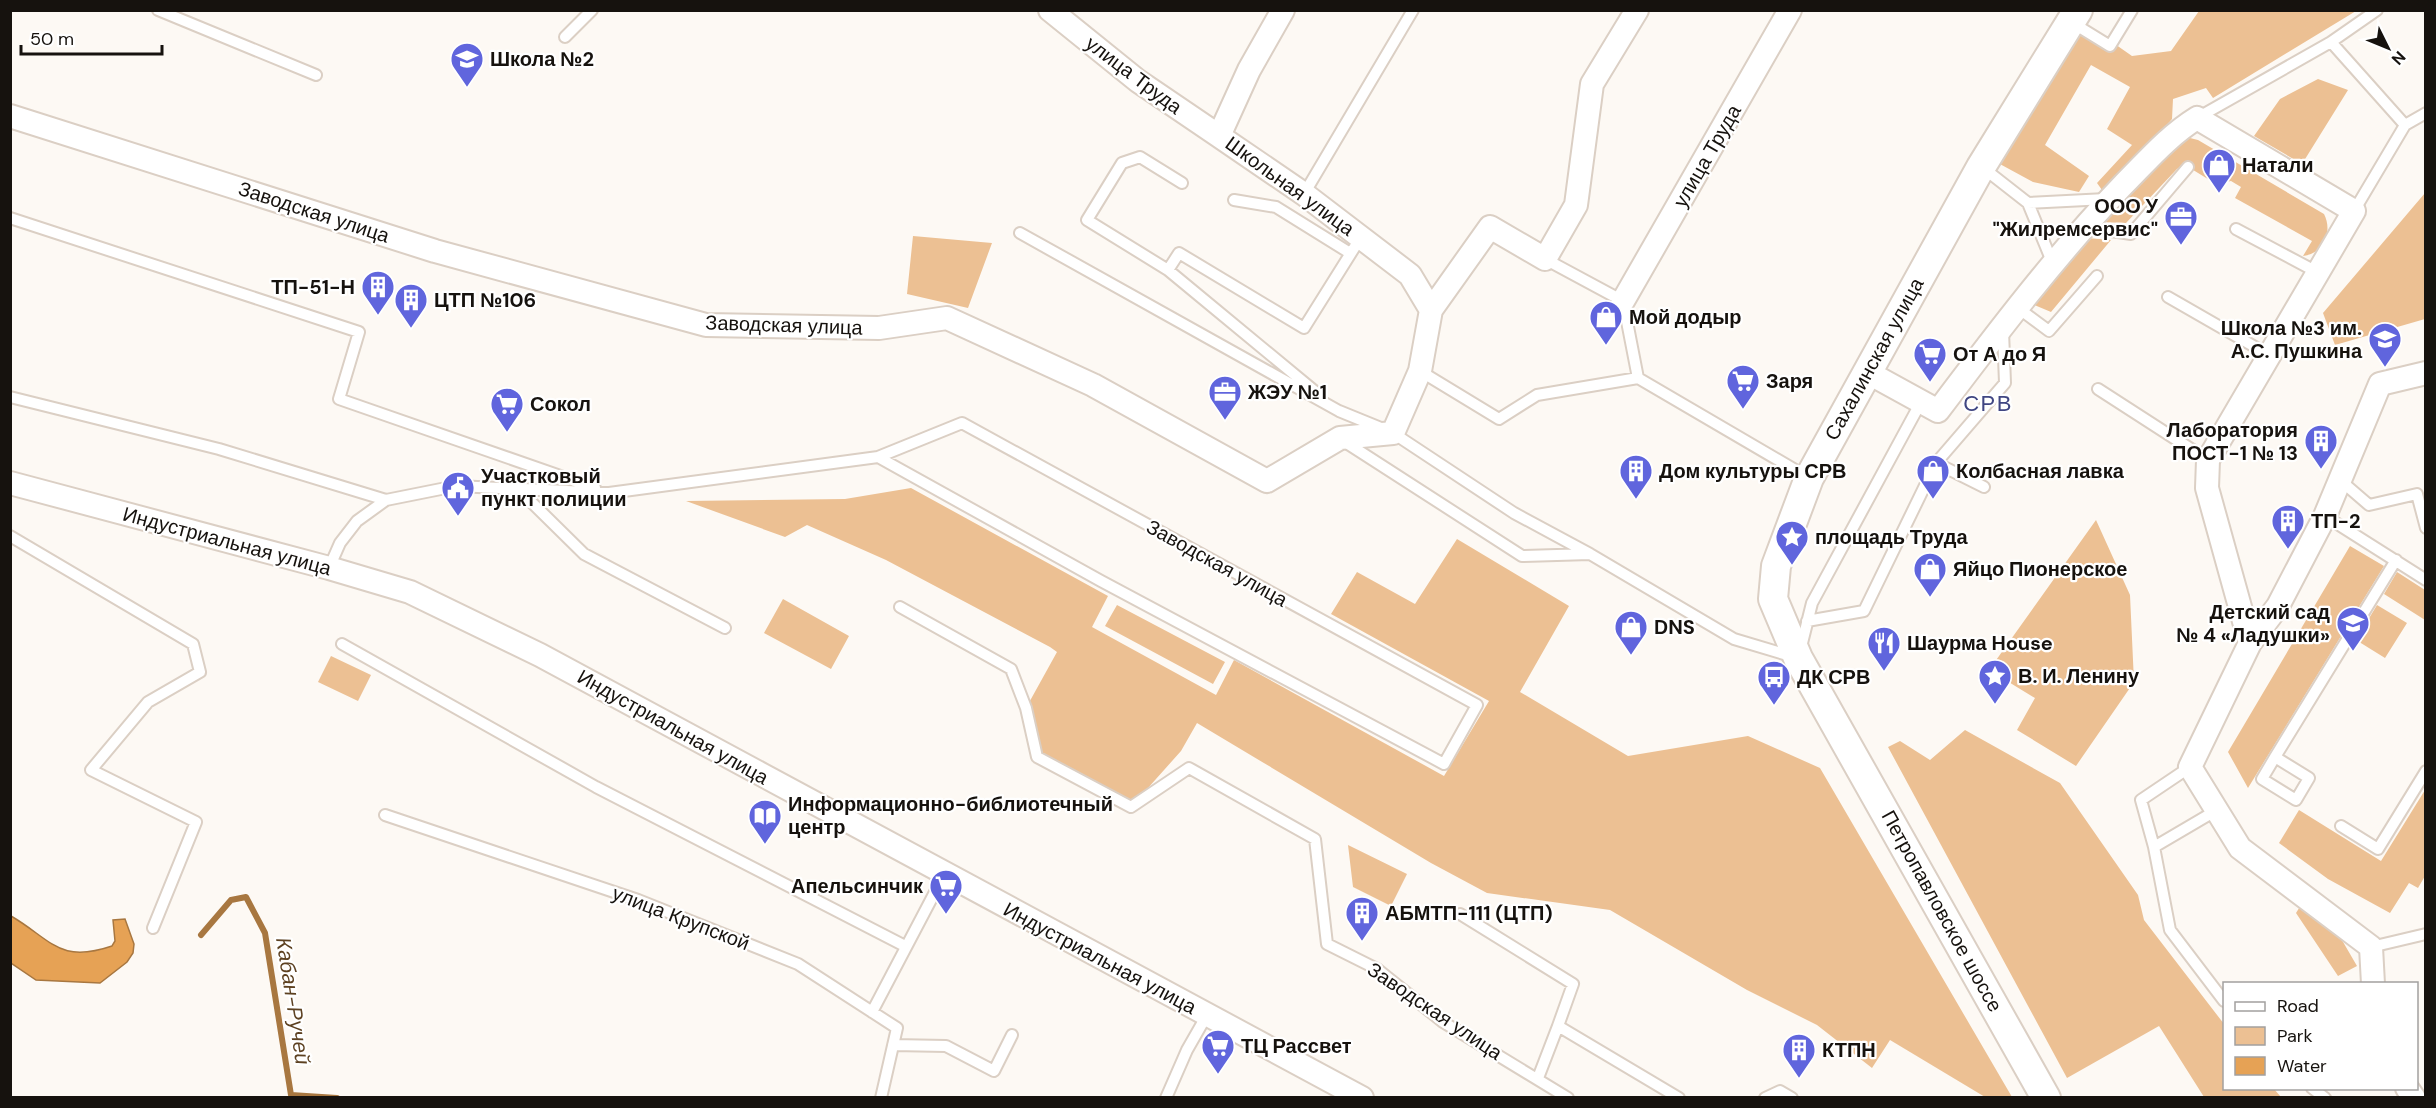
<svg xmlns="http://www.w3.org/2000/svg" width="2436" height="1108" viewBox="0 0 2436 1108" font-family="'DM Sans',sans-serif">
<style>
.green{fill:#ecc093}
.water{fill:#e6a255;stroke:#a87740;stroke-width:1.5}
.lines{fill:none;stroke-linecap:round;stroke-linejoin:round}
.stream{stroke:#a87740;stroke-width:6}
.service-casing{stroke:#dbcfc4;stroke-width:14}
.minor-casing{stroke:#dbcfc4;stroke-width:26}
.tertiary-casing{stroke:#dbcfc4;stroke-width:32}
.service{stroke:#fff;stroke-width:10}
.minor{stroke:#fff;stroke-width:22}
.tertiary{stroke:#fff;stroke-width:28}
.labels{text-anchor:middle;stroke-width:4.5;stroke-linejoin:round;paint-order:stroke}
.poi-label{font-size:20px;font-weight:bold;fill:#16120e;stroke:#fff;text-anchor:start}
.street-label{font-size:20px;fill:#16120e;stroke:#fff}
.water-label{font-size:21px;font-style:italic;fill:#5d4121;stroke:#fff}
.quarter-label{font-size:22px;letter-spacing:1.5px;fill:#404682;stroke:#fff}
</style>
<rect width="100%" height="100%" fill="#fdf9f4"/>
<path class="green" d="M2199,11H2356L2213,98L2206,88L2173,99L2172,119L2109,192L2102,190L2097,183L2132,145L2107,129L2130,87L2091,65L2045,145L2089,176L2079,192L2033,182L1998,163L2082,21L2132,56L2171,51Z
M2318,79L2348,90L2302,164L2254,136L2280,99Z
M2186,137L2198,140L2324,214C2333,231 2324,254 2303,256L2312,241L2235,198L2241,187L2231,181L2216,184L2185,165L2177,169L2126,223L2100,222L2173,144Z
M2425,193V319L2335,345L2323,313Z
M913,236L992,243L968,308L907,294Z
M2087,238L2111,240L2051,312L2032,304Z
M911,488L1108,596L1092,627L1216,695L1234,660L1444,776L1489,701L1331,614L1357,572L1415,604L1457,539L1569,606L1520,692L1628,756L1748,736L1820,768L2012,1097H1985L1890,1040L1872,1068L1817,1025L1747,990L1610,910L1487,893L1431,863L1197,723L1181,751L1131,807L1037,757L1026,708L1057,652L1050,647L886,560L807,525L785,537L686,501L845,499Z
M2096,520L2130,595L2134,682L2076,766L2017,730L2035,698L1989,670Z
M2350,546L2384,566L2248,788L2228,752Z
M2397,572L2425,590V620L2384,594Z
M783,599L849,636L831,669L764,633Z
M1117,605L1225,662L1213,684L1105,626Z
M2377,605L2407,623L2385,658L2356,640Z
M331,656L371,675L358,701L318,682Z
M1965,730L2060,783L2138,895L2144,920L2224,1024V1088L2274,1089L2281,1097H2204L2159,1026L2067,1078L1888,747L1900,741L1930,760Z
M2425,790V876L2418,888L2409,883L2390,913L2328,879L2279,843L2299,810L2381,861Z
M1348,845L1407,874L1391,906L1353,887Z
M2301,905L2339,935L2357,966L2338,976L2296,913Z"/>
<path class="water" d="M11,916C52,940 59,964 112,946L115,941L113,920L125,919L134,944L133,953L127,962L100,983L36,980L11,963Z"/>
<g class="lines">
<path class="stream" d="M201,935L231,900L246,897L265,933L291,1095L337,1098"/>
<g class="service-casing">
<path id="service" d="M158,10L316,75
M2071,22L2110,46L2132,10
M565,37L592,10
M2331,42L2405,125
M2197,118L2331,42L2377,10
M1982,167L2028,203L2053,264
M1182,183L1140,157L1122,163L1087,220L1168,270L1318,394
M1304,194L1413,10
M1234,200L1276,207L1350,253
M2028,203L2106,199
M2354,211L2405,125L2426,113
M10,218L359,332L339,399L595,488
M2085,227L2131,234L2188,167
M2236,229L2317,272
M1020,233L1339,411L1393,433L1514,513L1590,554L1734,639L1794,657
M1545,259L1623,301L1638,378
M1168,270L1179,253L1304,328L1361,237
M2168,297L2269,355
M2018,308L2049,331L2097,276
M1420,371L1499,419L1537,395L1638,378L1809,478
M2098,389L2208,460
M10,397L219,449L386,500
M1342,440L1522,556L1590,554
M2340,480L2369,505L2417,494L2426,528
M1984,487L1936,463L2005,383L2003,331
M517,488L584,554L725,628
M2325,516L2426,580
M10,536L193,644L200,672L148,702L91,770L196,822L153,928
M329,568L340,543L357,521L386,500L456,486L609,493L878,457L962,423L1477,705L1444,764L1101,581L878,457
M900,607L1011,669L1026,708L1037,757L1131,807L1189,768L1315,839L1327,944L1377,969L1443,1022L1568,1098
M1807,621L1864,611L1936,463
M342,644L596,787L905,946
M1801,647L1812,603L1921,402
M2275,757L2309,778L2296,800L2262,779L2275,757L2396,560
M2190,767L2141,800L2154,847L2170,930L2224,1001
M385,815L638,900L798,964L897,1028L881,1098
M2341,826L2378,849L2426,771
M2154,847L2217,810
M1460,914L1573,984L1558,1026
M2371,947L2426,934
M872,1012L944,875
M893,1045L946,1046L994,1071L1012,1035
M1538,1078L1558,1026L1679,1098
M2312,1088L2325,1098
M1166,1098L1187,1050L1207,1015
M1765,1098L1780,1091L1792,1098"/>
</g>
<g class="minor-casing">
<path id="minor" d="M1050,10L1138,81L1219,136
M10,116L435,251L706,325L879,328L947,318L1093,385L1267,481L1340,438L1393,433L1420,371L1431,310L1410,275L1304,194L1219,136L1249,70L1283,10
M1623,301L1790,10
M1431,310L1490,227L1545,259L1576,205L1592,84L1637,10
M1867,372L1938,411C1996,334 2056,255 2123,185C2147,161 2168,136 2197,118L2354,211L2208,460L2207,488L2250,643
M10,483L329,568L410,592L540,655L1362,1098
M2373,984L2371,947L2240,848L2190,767L2250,643L2278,606L2325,516L2380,384L2426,373
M2407,1088L2414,1098"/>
</g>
<g class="tertiary-casing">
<path id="tertiary" d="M2046,1098L1798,658L1773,599L1776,566L1809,478L1981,167L2078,10"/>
</g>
<use href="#service" class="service"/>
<use href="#minor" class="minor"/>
<use href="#tertiary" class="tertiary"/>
</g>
<defs>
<g id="school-pin" transform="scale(1.725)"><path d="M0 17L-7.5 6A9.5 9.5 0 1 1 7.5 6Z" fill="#6065dd" stroke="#fff"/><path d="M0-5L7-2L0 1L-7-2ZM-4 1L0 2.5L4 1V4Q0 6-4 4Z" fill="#fff"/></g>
<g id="shop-pin" transform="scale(1.725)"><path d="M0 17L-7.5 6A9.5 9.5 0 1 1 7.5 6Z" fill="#6065dd" stroke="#fff"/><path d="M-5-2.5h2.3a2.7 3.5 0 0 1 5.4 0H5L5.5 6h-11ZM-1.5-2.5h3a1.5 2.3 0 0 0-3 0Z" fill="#fff"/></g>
<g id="office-pin" transform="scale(1.725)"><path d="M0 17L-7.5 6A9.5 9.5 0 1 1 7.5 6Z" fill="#6065dd" stroke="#fff"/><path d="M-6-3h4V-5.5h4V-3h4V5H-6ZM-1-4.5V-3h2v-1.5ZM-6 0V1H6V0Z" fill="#fff"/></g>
<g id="building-pin" transform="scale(1.725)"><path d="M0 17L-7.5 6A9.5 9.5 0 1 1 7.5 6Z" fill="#6065dd" stroke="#fff"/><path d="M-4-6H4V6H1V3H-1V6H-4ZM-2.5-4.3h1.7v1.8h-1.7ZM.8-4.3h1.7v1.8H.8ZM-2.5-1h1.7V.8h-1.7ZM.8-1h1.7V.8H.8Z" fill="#fff"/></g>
<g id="supermarket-pin" transform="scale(1.725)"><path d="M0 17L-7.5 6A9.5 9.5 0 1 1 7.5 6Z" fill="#6065dd" stroke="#fff"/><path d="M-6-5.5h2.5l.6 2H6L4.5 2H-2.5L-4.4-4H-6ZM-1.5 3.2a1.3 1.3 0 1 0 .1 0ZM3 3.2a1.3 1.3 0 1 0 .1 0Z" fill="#fff"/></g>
<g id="civic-pin" transform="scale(1.725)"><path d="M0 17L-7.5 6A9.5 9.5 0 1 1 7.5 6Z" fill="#6065dd" stroke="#fff"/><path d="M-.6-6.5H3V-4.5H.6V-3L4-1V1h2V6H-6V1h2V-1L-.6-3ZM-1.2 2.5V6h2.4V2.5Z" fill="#fff"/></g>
<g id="sight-pin" transform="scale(1.725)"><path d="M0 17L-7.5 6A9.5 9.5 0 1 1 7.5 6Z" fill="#6065dd" stroke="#fff"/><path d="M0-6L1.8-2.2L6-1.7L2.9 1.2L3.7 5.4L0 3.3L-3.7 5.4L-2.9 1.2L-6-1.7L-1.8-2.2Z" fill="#fff"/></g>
<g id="restaurant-pin" transform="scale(1.725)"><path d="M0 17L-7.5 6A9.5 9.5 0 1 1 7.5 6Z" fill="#6065dd" stroke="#fff"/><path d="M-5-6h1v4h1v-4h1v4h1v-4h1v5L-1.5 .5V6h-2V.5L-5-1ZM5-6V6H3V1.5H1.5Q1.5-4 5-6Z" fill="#fff"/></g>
<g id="bus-pin" transform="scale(1.725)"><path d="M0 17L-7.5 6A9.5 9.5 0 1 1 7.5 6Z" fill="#6065dd" stroke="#fff"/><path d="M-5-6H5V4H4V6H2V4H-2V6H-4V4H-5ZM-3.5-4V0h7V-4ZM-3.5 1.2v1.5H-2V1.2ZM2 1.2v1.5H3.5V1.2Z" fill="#fff"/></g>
<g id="library-pin" transform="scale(1.725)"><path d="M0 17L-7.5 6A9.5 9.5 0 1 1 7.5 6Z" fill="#6065dd" stroke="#fff"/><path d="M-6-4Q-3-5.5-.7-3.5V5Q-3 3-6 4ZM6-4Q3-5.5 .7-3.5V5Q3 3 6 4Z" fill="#fff"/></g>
</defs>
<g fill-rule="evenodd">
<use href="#school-pin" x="467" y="59"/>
<use href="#shop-pin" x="2219" y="165"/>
<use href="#office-pin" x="2181" y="217"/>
<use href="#building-pin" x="378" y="287"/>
<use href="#building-pin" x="411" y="300"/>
<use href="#shop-pin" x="1606" y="317"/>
<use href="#school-pin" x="2385" y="339"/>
<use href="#supermarket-pin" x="1930" y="354"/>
<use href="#supermarket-pin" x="1743" y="381"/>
<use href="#office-pin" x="1225" y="392"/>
<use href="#supermarket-pin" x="507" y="404"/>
<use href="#building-pin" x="2321" y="441"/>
<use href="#building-pin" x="1636" y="471"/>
<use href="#shop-pin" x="1933" y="471"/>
<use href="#civic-pin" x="458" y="488"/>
<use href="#building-pin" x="2288" y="521"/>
<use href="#sight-pin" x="1792" y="537"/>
<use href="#shop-pin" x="1930" y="569"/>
<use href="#school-pin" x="2353" y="623"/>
<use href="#shop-pin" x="1631" y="627"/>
<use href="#restaurant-pin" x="1884" y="643"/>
<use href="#sight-pin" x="1995" y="676"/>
<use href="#bus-pin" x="1774" y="677"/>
<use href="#library-pin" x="765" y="816"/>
<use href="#supermarket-pin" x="946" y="886"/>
<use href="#building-pin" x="1362" y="913"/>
<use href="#supermarket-pin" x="1218" y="1046"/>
<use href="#building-pin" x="1799" y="1050"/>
</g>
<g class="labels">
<g class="poi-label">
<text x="490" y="66">Школа №2</text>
<text x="2242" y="172">Натали</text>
<text x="2158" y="213" text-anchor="end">ООО У<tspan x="2158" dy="23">"Жилремсервис"</tspan></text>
<text x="355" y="294" text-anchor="end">ТП-51-Н</text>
<text x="434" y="307">ЦТП №106</text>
<text x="1629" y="324">Мой додыр</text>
<text x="2362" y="335" text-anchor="end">Школа №3 им.<tspan x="2362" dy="23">А.С. Пушкина</tspan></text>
<text x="1953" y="361">От А до Я</text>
<text x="1766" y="388">Заря</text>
<text x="1248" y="399">ЖЭУ №1</text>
<text x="530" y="411">Сокол</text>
<text x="2298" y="437" text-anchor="end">Лаборатория<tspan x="2298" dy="23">ПОСТ-1 № 13</tspan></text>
<text x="1659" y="478">Дом культуры СРВ</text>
<text x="1956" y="478">Колбасная лавка</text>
<text x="481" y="483">Участковый<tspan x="481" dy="23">пункт полиции</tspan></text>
<text x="2311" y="528">ТП-2</text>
<text x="1815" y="544">площадь Труда</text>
<text x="1953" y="576">Яйцо Пионерское</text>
<text x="2330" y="619" text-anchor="end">Детский сад<tspan x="2330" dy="23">№ 4 «Ладушки»</tspan></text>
<text x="1654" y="634">DNS</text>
<text x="1907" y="650">Шаурма House</text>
<text x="2018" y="683">В. И. Ленину</text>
<text x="1797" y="684">ДК СРВ</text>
<text x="788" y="811">Информационно-библиотечный<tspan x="788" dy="23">центр</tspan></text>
<text x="923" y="893" text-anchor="end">Апельсинчик</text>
<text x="1385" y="920">АБМТП-111 (ЦТП)</text>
<text x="1241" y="1053">ТЦ Рассвет</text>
<text x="1822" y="1057">КТПН</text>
</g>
<g class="street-label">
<text transform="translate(1134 75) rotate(37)" y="7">улица Труда</text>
<text transform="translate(1707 156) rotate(-60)" y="7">улица Труда</text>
<text transform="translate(1290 186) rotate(36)" y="7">Школьная улица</text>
<text transform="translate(314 212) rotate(18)" y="7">Заводская улица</text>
<text transform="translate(784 325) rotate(2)" y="7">Заводская улица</text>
<text transform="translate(1874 359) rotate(-61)" y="7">Сахалинская улица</text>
<text transform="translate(227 541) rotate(15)" y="7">Индустриальная улица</text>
<text transform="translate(1217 563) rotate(29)" y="7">Заводская улица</text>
<text transform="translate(673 727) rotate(29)" y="7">Индустриальная улица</text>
<text transform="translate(1942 911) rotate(61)" y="7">Петропавловское шоссе</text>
<text transform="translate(681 918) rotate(21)" y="7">улица Крупской</text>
<text transform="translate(1100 958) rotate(28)" y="7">Индустриальная улица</text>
<text transform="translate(1435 1011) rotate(34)" y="7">Заводская улица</text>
</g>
<g class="water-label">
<text transform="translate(293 1001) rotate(81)" y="7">Кабан-Ручей</text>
</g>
<g class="quarter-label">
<text x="1988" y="411">СРВ</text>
</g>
</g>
<rect width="2436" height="1108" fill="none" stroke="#16120e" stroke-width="24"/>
<rect x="2223" y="982" width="195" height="108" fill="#ffffff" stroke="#a2a09f" stroke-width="1.5"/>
<rect x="2235" y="1002" width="30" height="9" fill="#ffffff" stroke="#a2a09f" stroke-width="1.5"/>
<text x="2277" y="1012" font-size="18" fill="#16120e">Road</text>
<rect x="2235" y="1027" width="30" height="18" fill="#ecc093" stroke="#a2a09f" stroke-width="1.5"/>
<text x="2277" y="1042" font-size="18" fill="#16120e">Park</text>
<rect x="2235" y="1057" width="30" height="18" fill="#e6a255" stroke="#a2a09f" stroke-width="1.5"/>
<text x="2277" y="1072" font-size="18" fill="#16120e">Water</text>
<g transform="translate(2388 48) rotate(133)" stroke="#ffffff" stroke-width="4.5" paint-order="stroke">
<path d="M0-4.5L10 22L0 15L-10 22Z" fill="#16120e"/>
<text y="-9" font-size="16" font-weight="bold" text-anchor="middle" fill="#16120e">N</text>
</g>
<path d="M21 45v9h141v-9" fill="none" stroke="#16120e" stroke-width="3"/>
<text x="30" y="45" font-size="18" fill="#16120e" stroke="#ffffff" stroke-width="4.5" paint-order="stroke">50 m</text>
</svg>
